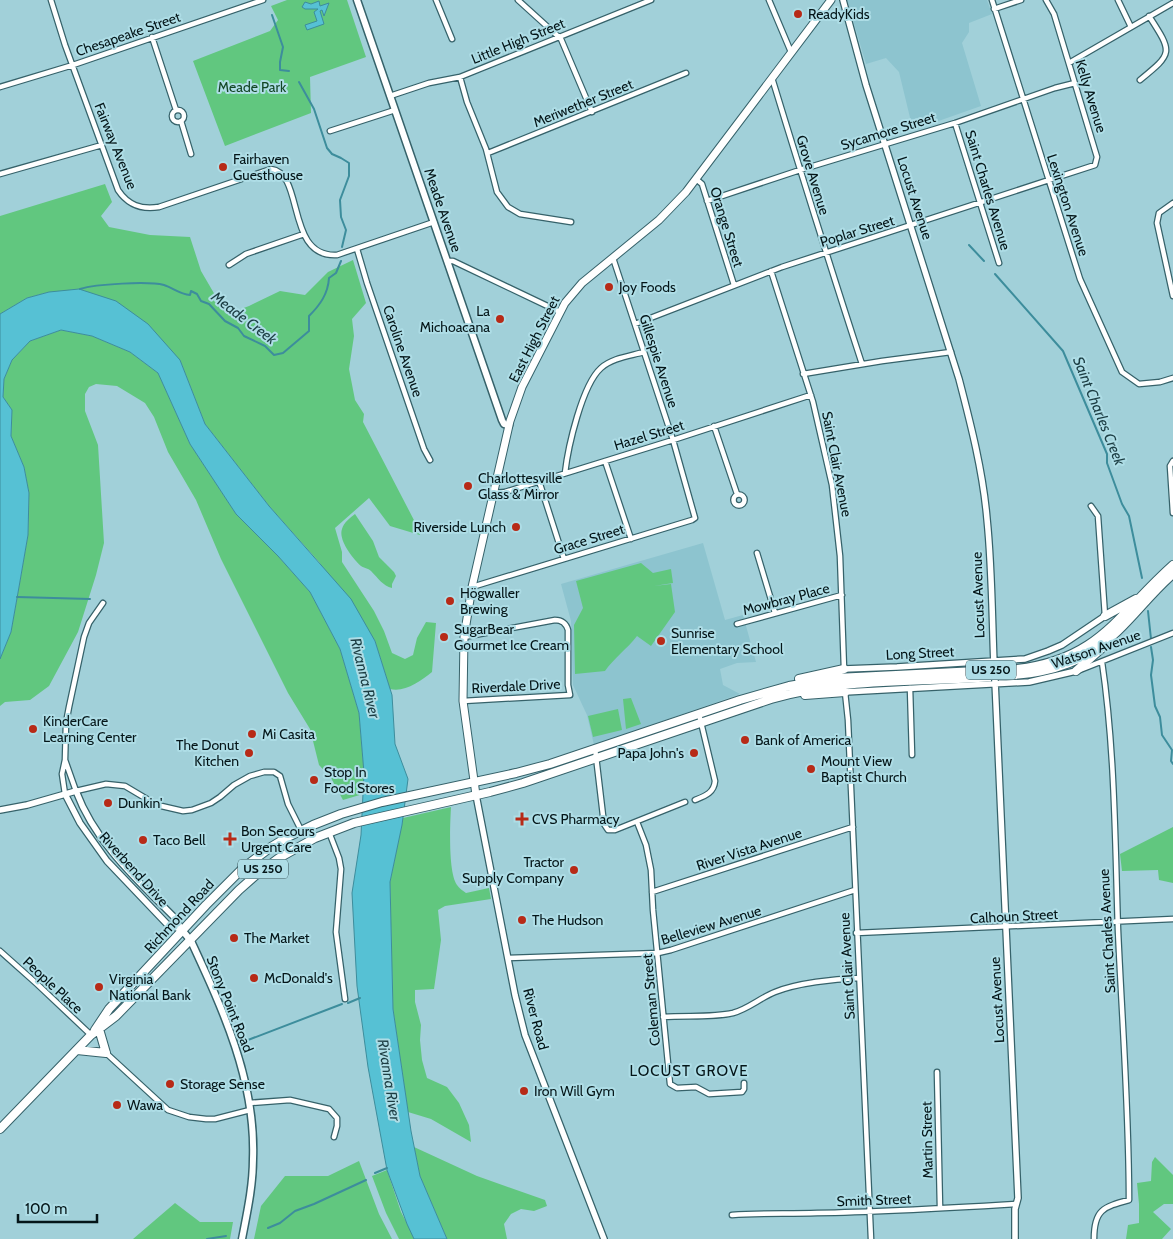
<svg xmlns="http://www.w3.org/2000/svg" width="1173" height="1239" viewBox="0 0 1173 1239" font-family="Cabin,sans-serif">
<style>
.built{fill:#8dc4cf}
.green{fill:#61c77f}
.water{fill:#56c1d4;stroke:#3d8d9c}
.lines{fill:none;stroke-linecap:round;stroke-linejoin:round}
.stream{stroke:#3d8d9c;stroke-width:2}
.minor-casing{stroke:#36626a;stroke-width:7}
.tertiary-casing{stroke:#36626a;stroke-width:8}
.secondary-casing{stroke:#36626a;stroke-width:9}
.primary-casing{stroke:#36626a;stroke-width:9}
.trunk-casing{stroke:#36626a;stroke-width:10}
.minor{stroke:#fff;stroke-width:4.5}
.tertiary{stroke:#fff;stroke-width:5.5}
.secondary{stroke:#fff;stroke-width:6}
.primary{stroke:#fff;stroke-width:7}
.trunk{stroke:#fff;stroke-width:8}
.tertiary-bridge-casing{stroke:#36626a;stroke-width:8;stroke-linecap:butt}
.tertiary-bridge{stroke:#fff;stroke-width:5.5}
.poi-dot{fill:#b72a17;stroke:#aedde6;stroke-width:2}
.labels{text-anchor:middle;stroke-width:4;stroke-linejoin:round;paint-order:stroke}
.shield{fill:#aedde6;stroke:#375156;stroke-width:1}
.shield-label{font-size:12px;font-weight:bold;fill:#041518}
.poi-label{font-size:14px;fill:#041518;stroke:#aedde6;text-anchor:start}
.street-label{font-size:14px;fill:#041518;stroke:#aedde6}
.park-label{font-size:14px;fill:#134625;stroke:#aedde6}
.water-label{font-size:15px;font-style:italic;fill:#1c3d43;stroke:#aedde6}
.neighbourhood-label{font-size:15px;letter-spacing:1px;fill:#041518;stroke:#aedde6}
</style>
<rect width="100%" height="100%" fill="#a1d0d9"/>
<path class="built" d="M847,0H987L992,14L969,23V32L962,43L981,106L913,130L899,72L886,58L866,64Z
M703,543L725,620L743,615L756,662L737,663L720,669L723,685L740,694L594,745L587,715L573,685L571,621L561,584Z"/>
<path class="green" d="M287,0H347L366,57L310,77L311,113L225,146L193,61L270,31L278,20L271,6Z
M105,184L112,202L101,216L109,227L150,235L190,237L201,271L215,295L233,312L249,306L280,291L305,295L328,272L353,260L366,303L352,319L354,336L349,369L355,400L364,414L363,422L416,524L420,535L390,526L369,498L335,528L342,552V562L374,611L384,631L392,653L405,659L413,655L417,638L426,622L436,623L432,672C421,681 404,693 390,689L375,641L319,562L269,506L205,424L180,360L49,292L27,298L0,314V216Z
M61,330L92,336L130,352L158,373L190,444L236,514L278,556L310,592L340,649L359,713L364,773L363,794L343,800L331,778L319,765L310,729L288,693L221,559L196,500L168,452L154,417L145,403L117,386L96,384L89,387L85,394V411L98,445L104,543L96,575L78,632L49,686L30,700L5,702L0,706V659L11,632L19,587L28,535L29,493L24,467L11,436L12,410L3,397L4,379L12,360L30,341Z
M355,514L373,541L379,557L394,572L396,576L392,584V588C383,586 378,578 371,571C368,568 364,568 361,566C353,559 338,540 342,529C344,522 350,518 355,514Z
M641,563L653,573L671,569L673,583L654,586L671,584L675,612L651,646L637,636C627,649 614,658 605,671L575,674L574,625L583,608L576,581Z
M631,698L641,724L626,729L623,699Z
M618,709L622,730L593,737L588,716Z
M451,807C450,824 448,872 457,885C459,888 463,891 466,893L489,888L491,899L445,906L438,910L441,940L434,989L415,990V1002L421,1025L420,1040L422,1060L427,1078L447,1087L459,1103L469,1125L471,1142L431,1119L408,1112L393,1009L390,882L403,818Z
M1173,827V883L1159,880L1158,870L1122,871L1120,854Z
M414,1147L477,1176L545,1200L547,1206L534,1211L521,1209L511,1214L504,1224L507,1239H447L420,1176Z
M1155,1157L1173,1175V1204H1164L1153,1212L1171,1229L1162,1239H1126L1128,1225L1139,1223V1204L1137,1183L1151,1181L1152,1162Z
M359,1161L379,1214L392,1239H254L261,1206L285,1176H328Z
M387,1170L401,1212L415,1239H399L386,1213L372,1176Z
M175,1203L200,1222H233L230,1239H133Z"/>
<path class="water" d="M319,1L320,6L329,3L324,16L322,10L320,11L324,24L307,30L305,25L317,21L314,12L318,9H305L302,7L305,2L311,4Z
M79,289L116,301L148,324L180,360L205,424L269,506L351,599L375,641L392,695L395,744L408,779L402,825L390,882L393,1009L411,1131L420,1176L447,1239H414L407,1224L387,1170L368,1067L357,986L352,893L361,835L364,773L359,713L340,649L310,592L278,556L236,514L190,444L158,373L130,352L92,336L61,330L30,341L12,360L4,379L3,397L12,410L11,436L24,467L29,493L28,535L19,587L11,632L0,659V314L27,298L49,292Z"/>
<g class="lines">
<path class="stream" d="M272,15L283,47L280,62V70L289,71
M299,82L314,109L327,148L332,154L341,158L349,163V176L340,200L341,217L346,230L342,247
M969,245L984,261
M995,274L1063,351L1107,454V463L1122,504L1129,516L1142,578
M80,289C96,284 148,281 164,285C173,288 180,294 190,295L191,291L197,294L201,301L209,304L225,321L238,328L244,336L265,346L274,355L283,353L309,331V316C320,305 328,294 329,278L336,273L341,261
M17,597L90,599
M1148,611L1151,639
M1151,647L1153,660L1151,675L1155,706L1160,717L1162,735L1172,750L1171,761L1173,764
M348,1003L360,998
M248,1040L342,1004
M375,1173L387,1168
M268,1228L280,1223L295,1211L314,1204L366,1180
M207,1239L226,1236"/>
<g class="minor-casing">
<path id="minor" d="M51,0L65,45L118,190C128,205 141,210 159,207L271,169C305,173 285,258 337,255L434,222
M436,0L452,39
M518,0L561,39L592,112
M769,0L791,52
M992,0L1080,279L1122,372L1139,384L1160,382L1173,378
M1118,0L1131,27
M994,9L1021,0
M152,37L176,110
M1069,63L1173,3
M460,77L467,102L486,149L497,192L508,207L520,214L571,222
M772,78C801,173 831,269 862,364
M1140,80C1173,53 1173,53 1149,16
M0,87L73,65L263,0
M390,96L429,83L460,77L651,0
M172 116a6 6 0 1 1 12 0a6 6 0 1 1-12 0Z
M181,121L191,154
M955,123L999,263
M330,131L395,110
M488,153L686,73
M0,174L102,145
M696,179L702,184L734,285
M707,201L800,170L955,123L1055,88L1075,83
M1173,203L1159,213L1157,223L1173,296
M357,249L367,283L424,449L430,460
M448,261H453L560,312
M229,265L246,254L304,234
M771,271L813,402L832,485L840,556L844,669
M635,324L782,267L1095,165L1097,157L1054,14L1046,0
M803,374L882,361L951,352
M714,426L737,494
M605,461L631,539
M565,473C568,447 582,385 601,368C612,358 630,356 644,352
M539,481L564,559
M493,493L505,492L673,440L811,395
M733.5 500a5.5 5.5 0 1 1 11 0a5.5 5.5 0 1 1-11 0Z
M1091,506L1098,516L1105,616
M1173,513L1170,466L1173,461
M757,553L775,613
M472,587L692,520L695,518L673,440L613,258
M737,624L842,595
M1080,670L1173,633
M910,688L912,755
M845,692L848,720L871,1239
M463,701L570,695L568,685V630C566,623 562,620 555,620L464,637
M595,748L604,824L608,830H615L685,802
M65,760L76,791L106,784L125,786L157,805L183,811L192,810L211,803L220,797L234,785L250,776L264,772H274L280,776L288,804L301,830
M65,794L62,774L65,760L66,723L69,707L84,637L89,623L103,603
M695,800C705,796 714,793 715,781L699,714
M637,822L646,845L651,870L653,910L670,1084L677,1088L696,1087L709,1094L742,1092L744,1089V1083
M329,832L339,858L341,869L336,932L345,999
M652,892L853,827
M856,933L1173,919
M0,951L37,984L91,1035
M508,958L658,953L671,950L855,890
M663,1017C686,1015 711,1018 733,1013C748,1009 760,998 775,992C797,983 834,979 859,978
M106,1053L168,1110L189,1117L206,1119H215L250,1110
M937,1072L940,1208
M249,1103L290,1100L329,1109L337,1118V1126L334,1137
M732,1215C760,1213 788,1214 817,1213C883,1212 950,1208 1016,1204
M1094,1239C1094,1210 1103,1207 1129,1200C1129,1110 1122,1020 1118,930C1115,841 1115,750 1102,662"/>
</g>
<g class="tertiary-casing">
<path id="tertiary" d="M843,0L866,85L959,379C971,425 983,472 987,519C992,567 992,616 994,665
M844,669L897,667L1025,659L1048,651L1062,645L1105,616
M995,681L1018,1198L1015,1209V1239
M845,692L1029,682L1076,671
M65,794L80,823L107,861L167,924L182,930
M476,795L515,995L525,1035L604,1239
M0,810L27,805L76,791C95,842 136,879 174,917L182,930"/>
</g>
<g class="secondary-casing">
<path id="secondary" d="M357,0L502,420L504,424L509,425
M182,930L191,941C223,1010 256,1081 253,1159C253,1186 247,1213 242,1239"/>
</g>
<g class="primary-casing">
<path id="primary" d="M476,795L463,701L464,637L472,587L510,421L522,387L565,303L582,283L659,220L686,192L831,0"/>
</g>
<g class="trunk-casing">
<path id="trunk" d="M1105,616L1136,599
M1076,671L1101,649
M799,679L844,669
M805,695L845,692
M99,1029L106,1053
M95,1030L109,1009L206,905L243,868L271,847L286,838L313,825L341,814L382,802L516,773L550,764L740,700L789,686L836,678L1017,669C1100,659 1117,615 1173,565
M77,1050L106,1053
M0,1129L91,1035L116,1016L239,890L256,875L279,858L315,838L354,823L490,792L523,783L771,699C838,679 909,682 978,678C1018,675 1056,674 1091,652C1124,632 1144,599 1173,574"/>
</g>
<use href="#minor" class="minor"/>
<use href="#tertiary" class="tertiary"/>
<use href="#secondary" class="secondary"/>
<use href="#primary" class="primary"/>
<use href="#trunk" class="trunk"/>
<g class="tertiary-bridge-casing">
<path id="tertiary-bridge" d="M994,665L995,681"/>
</g>
<use href="#tertiary-bridge" class="tertiary-bridge"/>
</g>
<g class="poi-dot">
<circle cx="798" cy="14" r="5"/>
<circle cx="223" cy="167" r="5"/>
<circle cx="609" cy="287" r="5"/>
<circle cx="500" cy="319" r="5"/>
<circle cx="468" cy="486" r="5"/>
<circle cx="516" cy="527" r="5"/>
<circle cx="450" cy="601" r="5"/>
<circle cx="444" cy="637" r="5"/>
<circle cx="661" cy="641" r="5"/>
<circle cx="33" cy="729" r="5"/>
<circle cx="252" cy="734" r="5"/>
<circle cx="745" cy="740" r="5"/>
<circle cx="249" cy="753" r="5"/>
<circle cx="694" cy="753" r="5"/>
<circle cx="811" cy="769" r="5"/>
<circle cx="314" cy="780" r="5"/>
<circle cx="108" cy="803" r="5"/>
<path d="M519.5 811.5h5v5h5v5h-5v5h-5v-5h-5v-5h5z"/>
<path d="M227.5 831.5h5v5h5v5h-5v5h-5v-5h-5v-5h5z"/>
<circle cx="143" cy="840" r="5"/>
<circle cx="574" cy="870" r="5"/>
<circle cx="522" cy="920" r="5"/>
<circle cx="234" cy="938" r="5"/>
<circle cx="254" cy="978" r="5"/>
<circle cx="99" cy="987" r="5"/>
<circle cx="170" cy="1084" r="5"/>
<circle cx="524" cy="1091" r="5"/>
<circle cx="117" cy="1105" r="5"/>
</g>
<g class="labels">
<g class="shield">
<rect x="966" y="660.5" width="50" height="19" rx="4"/>
<rect x="238" y="859.5" width="50" height="19" rx="4"/>
</g>
<g class="shield-label">
<text x="991" y="674">US 250</text>
<text x="263" y="873">US 250</text>
</g>
<g class="poi-label">
<text x="808" y="19">ReadyKids</text>
<text x="233" y="164">Fairhaven<tspan x="233" dy="16">Guesthouse</tspan></text>
<text x="619" y="292">Joy Foods</text>
<text x="490" y="316" text-anchor="end">La<tspan x="490" dy="16">Michoacana</tspan></text>
<text x="478" y="483">Charlottesville<tspan x="478" dy="16">Glass &amp; Mirror</tspan></text>
<text x="506" y="532" text-anchor="end">Riverside Lunch</text>
<text x="460" y="598">Högwaller<tspan x="460" dy="16">Brewing</tspan></text>
<text x="454" y="634">SugarBear<tspan x="454" dy="16">Gourmet Ice Cream</tspan></text>
<text x="671" y="638">Sunrise<tspan x="671" dy="16">Elementary School</tspan></text>
<text x="43" y="726">KinderCare<tspan x="43" dy="16">Learning Center</tspan></text>
<text x="262" y="739">Mi Casita</text>
<text x="755" y="745">Bank of America</text>
<text x="239" y="750" text-anchor="end">The Donut<tspan x="239" dy="16">Kitchen</tspan></text>
<text x="684" y="758" text-anchor="end">Papa John's</text>
<text x="821" y="766">Mount View<tspan x="821" dy="16">Baptist Church</tspan></text>
<text x="324" y="777">Stop In<tspan x="324" dy="16">Food Stores</tspan></text>
<text x="118" y="808">Dunkin'</text>
<text x="532" y="824">CVS Pharmacy</text>
<text x="241" y="836">Bon Secours<tspan x="241" dy="16">Urgent Care</tspan></text>
<text x="153" y="845">Taco Bell</text>
<text x="564" y="867" text-anchor="end">Tractor<tspan x="564" dy="16">Supply Company</tspan></text>
<text x="532" y="925">The Hudson</text>
<text x="244" y="943">The Market</text>
<text x="264" y="983">McDonald's</text>
<text x="109" y="984">Virginia<tspan x="109" dy="16">National Bank</tspan></text>
<text x="180" y="1089">Storage Sense</text>
<text x="534" y="1096">Iron Will Gym</text>
<text x="127" y="1110">Wawa</text>
</g>
<g class="street-label">
<text transform="translate(128 34) rotate(-19)" y="5">Chesapeake Street</text>
<text transform="translate(518 41) rotate(-22)" y="5">Little High Street</text>
<text transform="translate(1091 96) rotate(73)" y="5">Kelly Avenue</text>
<text transform="translate(583 103) rotate(-22)" y="5">Meriwether Street</text>
<text transform="translate(888 131) rotate(-17)" y="5">Sycamore Street</text>
<text transform="translate(116 146) rotate(68)" y="5">Fairway Avenue</text>
<text transform="translate(813 175) rotate(73)" y="5">Grove Avenue</text>
<text transform="translate(988 190) rotate(73)" y="5">Saint Charles Avenue</text>
<text transform="translate(915 198) rotate(72)" y="5">Locust Avenue</text>
<text transform="translate(1068 205) rotate(72)" y="5">Lexington Avenue</text>
<text transform="translate(443 210) rotate(71)" y="5">Meade Avenue</text>
<text transform="translate(727 227) rotate(73)" y="5">Orange Street</text>
<text transform="translate(857 231) rotate(-17)" y="5">Poplar Street</text>
<text transform="translate(534 339) rotate(-63)" y="5">East High Street</text>
<text transform="translate(403 351) rotate(71)" y="5">Caroline Avenue</text>
<text transform="translate(659 361) rotate(72)" y="5">Gillespie Avenue</text>
<text transform="translate(649 435) rotate(-17)" y="5">Hazel Street</text>
<text transform="translate(837 464) rotate(79)" y="5">Saint Clair Avenue</text>
<text transform="translate(589 539) rotate(-17)" y="5">Grace Street</text>
<text transform="translate(978 595) rotate(-92)" y="5">Locust Avenue</text>
<text transform="translate(786 599) rotate(-15)" y="5">Mowbray Place</text>
<text transform="translate(1096 649) rotate(-19)" y="5">Watson Avenue</text>
<text transform="translate(920 653) rotate(-3)" y="5">Long Street</text>
<text transform="translate(516 686) rotate(-3)" y="5">Riverdale Drive</text>
<text transform="translate(749 849) rotate(-18)" y="5">River Vista Avenue</text>
<text transform="translate(134 869) rotate(48)" y="5">Riverbend Drive</text>
<text transform="translate(179 916) rotate(-47)" y="5">Richmond Road</text>
<text transform="translate(1014 916) rotate(-3)" y="5">Calhoun Street</text>
<text transform="translate(711 925) rotate(-17)" y="5">Belleview Avenue</text>
<text transform="translate(1107 931) rotate(-93)" y="5">Saint Charles Avenue</text>
<text transform="translate(847 966) rotate(-93)" y="5">Saint Clair Avenue</text>
<text transform="translate(53 985) rotate(43)" y="5">People Place</text>
<text transform="translate(651 1000) rotate(-95)" y="5">Coleman Street</text>
<text transform="translate(997 1000) rotate(-93)" y="5">Locust Avenue</text>
<text transform="translate(230 1004) rotate(68)" y="5">Stony Point Road</text>
<text transform="translate(536 1019) rotate(75)" y="5">River Road</text>
<text transform="translate(927 1140) rotate(-91)" y="5">Martin Street</text>
<text transform="translate(874 1200) rotate(-2)" y="5">Smith Street</text>
</g>
<g class="park-label">
<text x="252" y="92">Meade Park</text>
</g>
<g class="water-label">
<text transform="translate(244 318) rotate(37)" y="5">Meade Creek</text>
<text transform="translate(1099 411) rotate(68)" y="5">Saint Charles Creek</text>
<text transform="translate(365 678) rotate(76)" y="5">Rivanna River</text>
<text transform="translate(389 1080) rotate(81)" y="5">Rivanna River</text>
</g>
<g class="neighbourhood-label">
<text x="689" y="1076">LOCUST GROVE</text>
</g>
</g>
<path d="M18 1214v8h79v-8" fill="none" stroke="#041518" stroke-width="2.5"/>
<text x="25" y="1214" font-size="15" fill="#041518" stroke="#aedde6" stroke-width="4" paint-order="stroke">100 m</text>
</svg>
